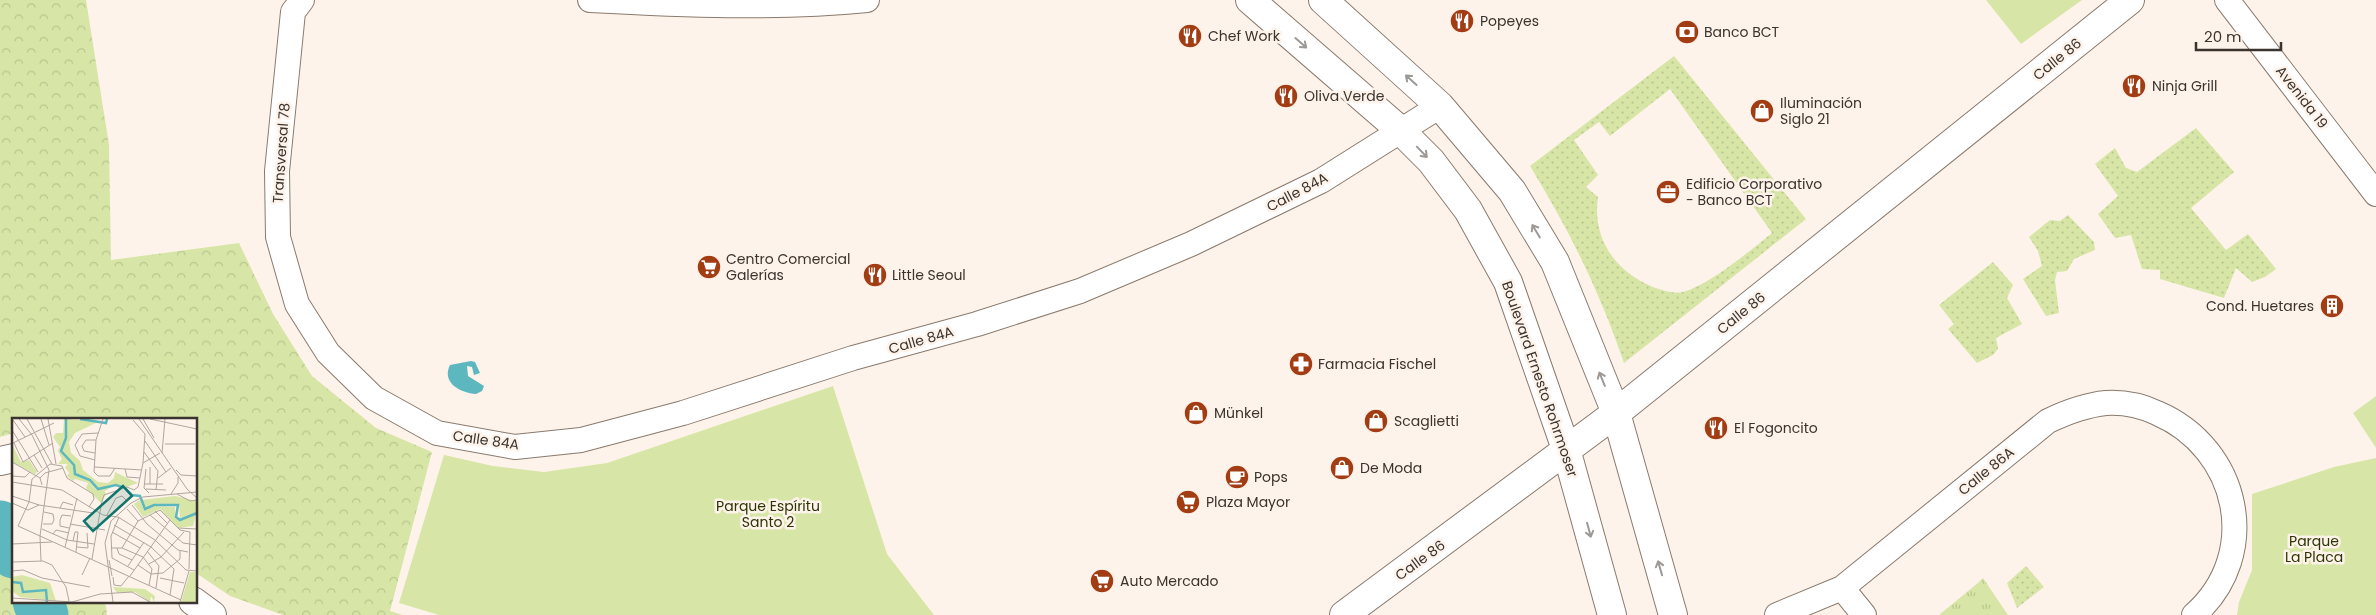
<svg xmlns="http://www.w3.org/2000/svg" width="2376" height="615" viewBox="0 0 2376 615" font-family="Poppins,sans-serif">
<style>
.grass{fill:url(#grass-tufts)}
.forest{fill:url(#forest-crowns)}
.park{fill:#d7e6a6}
.garden{fill:url(#garden-dots);fill-rule:evenodd}
.water{fill:#5db7be}
.lines{fill:none;stroke-linecap:round;stroke-linejoin:round}
.river{stroke:#5db7be;stroke-width:51}
.street-casing{stroke:#8a7a6d;stroke-width:26}
.secondary-casing{stroke:#8a7a6d;stroke-width:30}
.street{stroke:#fff;stroke-width:24}
.secondary{stroke:#fff;stroke-width:28}
.oneway{stroke:#9c9996}
.labels{text-anchor:middle;stroke-width:5;stroke-linejoin:round;paint-order:stroke}
.poi-label{font-size:14px;fill:#3a332e;stroke:#fef3ea;text-anchor:start}
.street-label{font-size:14px;fill:#3a332e;stroke:#fef3ea}
.park-label{font-size:14px;fill:#2c3503;stroke:#fef3ea}
.inset-river{fill:none;stroke:#5db7be;stroke-width:2.5}
.inset-road{fill:none;stroke:#b0a69f;stroke-width:1}
.view{fill:#0f766e;fill-opacity:0.15;stroke:#0f766e;stroke-width:2.5}
.inset-edge{fill:none;stroke:#3a332e;stroke-width:2.5}
</style>
<defs>
<pattern id="grass-tufts" width="24" height="20" patternUnits="userSpaceOnUse" patternTransform="scale(1.25)"><rect width="24" height="20" fill="#d7e6a6"/><path d="M3 7l-1-3M5 7V3M7 7l1-3M15 17l-1-3M17 17v-4M19 17l1-3" fill="none" stroke="#b9c68f"/></pattern>
<pattern id="forest-crowns" width="20" height="18" patternUnits="userSpaceOnUse" patternTransform="scale(1.25)"><rect width="20" height="18" fill="#d7e6a6"/><path d="M2 6a3 3 0 1 1 6 0M12 15a3 3 0 1 1 6 0" fill="none" stroke="#b9c68f"/></pattern>
<pattern id="garden-dots" width="8" height="8" patternUnits="userSpaceOnUse" patternTransform="scale(1.25)"><rect width="8" height="8" fill="#d7e6a6"/><path d="M2 2h.1M6 6h.1" fill="none" stroke="#b9c68f" stroke-width="1.8" stroke-linecap="round"/></pattern>
</defs>
<rect width="100%" height="100%" fill="#fef3ea"/>
<path class="grass" d="M1983,578L2008,615H1939L1979,582Z"/>
<path class="forest" d="M0,0H86L109,145L111,260L239,243L273,314L312,376L376,428L432,452L390,611L403,615H283L230,596L196,573V419H14V433L0,437Z
M0,505H9L14,510V601H102L106,606L107,615H0Z"/>
<path class="park" d="M1986,0H2082L2021,44Z
M833,386L887,554L934,615H439L399,603L444,455L493,466L544,472L607,463Z
M2376,396V448L2353,413Z
M2376,458V615H2237L2239,602L2252,570V494L2334,467Z"/>
<path class="garden" d="M1674,56L1806,219L1624,363C1600,292 1569,230 1530,166ZM1670,89L1772,233C1750,251 1709,285 1683,292C1674,294 1661,290 1653,287C1615,271 1592,239 1598,197L1586,187L1598,175L1574,140L1599,122L1610,136Z
M2196,128L2234,172L2191,208L2226,250L2248,234L2276,269L2265,277L2252,282L2236,268L2224,298L2160,279V270L2142,269L2131,235L2115,238L2098,214L2118,196L2095,164L2115,148L2126,168L2137,172Z
M2068,215L2094,242L2095,250L2074,259L2067,271L2057,272L2055,280L2059,313L2046,316L2023,279L2042,266L2038,251L2029,237L2050,220L2060,221Z
M1993,262L2013,285L2007,298L2022,324L1996,338L1998,349L1993,355L1977,363L1948,329L1954,324L1939,305Z
M2026,566L2044,587L2017,608L2007,583Z"/>
<path class="water" d="M471,361L475,362L480,373L474,375L472,367L467,366L468,376L484,386L482,391L476,394C461,393 441,383 450,365Z"/>
<g class="lines">
<path class="river" d="M0,526L14,553
M38,601L43,615"/>
<g class="street-casing">
<path id="street" d="M302,0L293,12L277,171L278,237L297,304L328,353L374,398L437,433L515,447L581,440L683,413L853,358L977,324L1080,291L1191,244L1321,181L1440,106
M590,0C683,5 775,9 867,0
M2227,0L2376,194
M1842,588L1864,615
M1777,615L1842,588L2048,421C2067,412 2085,405 2106,403C2123,402 2142,406 2157,413C2239,448 2263,554 2194,615"/>
</g>
<g class="secondary-casing">
<path id="secondary" d="M1250,0L1400,130L1431,161L1468,210L1508,282L1566,449L1612,615
M1323,0L1440,106L1512,191L1555,262L1616,413L1673,615
M0,461L14,458
M193,601L212,615
M1344,615L1616,413L2130,0"/>
</g>
<use href="#street" class="street"/>
<use href="#secondary" class="secondary"/>
</g>
<defs><path id="oneway-shaft" d="M-6 0H5M1.5-3L5.5 0L1.5 3" fill="none" stroke-width="1.6" stroke-linecap="round" stroke-linejoin="round" transform="scale(1.25)"/></defs>
<g class="oneway">
<use href="#oneway-shaft" transform="translate(1301 43) rotate(41)"/>
<use href="#oneway-shaft" transform="translate(1411 80) rotate(-138)"/>
<use href="#oneway-shaft" transform="translate(1422 152) rotate(46)"/>
<use href="#oneway-shaft" transform="translate(1536 231) rotate(-121)"/>
<use href="#oneway-shaft" transform="translate(1602 379) rotate(-112)"/>
<use href="#oneway-shaft" transform="translate(1589 530) rotate(75)"/>
<use href="#oneway-shaft" transform="translate(1660 568) rotate(-106)"/>
</g>
<defs>
<g id="restaurant-disc" transform="scale(1.25)"><circle r="9.5" fill="#a23c13" stroke="#fef3ea"/><path d="M-5-6h1v4h1v-4h1v4h1v-4h1v5L-1.5 .5V6h-2V.5L-5-1ZM5-6V6H3V1.5H1.5Q1.5-4 5-6Z" fill="#fff"/></g>
<g id="bank-disc" transform="scale(1.25)"><circle r="9.5" fill="#a23c13" stroke="#fef3ea"/><path d="M-6-4H6V4H-6ZM0-2.3a2.3 2.3 0 1 0 0 4.6a2.3 2.3 0 1 0 0-4.6Z" fill="#fff"/></g>
<g id="shop-disc" transform="scale(1.25)"><circle r="9.5" fill="#a23c13" stroke="#fef3ea"/><path d="M-5-2.5h2.3a2.7 3.5 0 0 1 5.4 0H5L5.5 6h-11ZM-1.5-2.5h3a1.5 2.3 0 0 0-3 0Z" fill="#fff"/></g>
<g id="office-disc" transform="scale(1.25)"><circle r="9.5" fill="#a23c13" stroke="#fef3ea"/><path d="M-6-3h4V-5.5h4V-3h4V5H-6ZM-1-4.5V-3h2v-1.5ZM-6 0V1H6V0Z" fill="#fff"/></g>
<g id="supermarket-disc" transform="scale(1.25)"><circle r="9.5" fill="#a23c13" stroke="#fef3ea"/><path d="M-6-5.5h2.5l.6 2H6L4.5 2H-2.5L-4.4-4H-6ZM-1.5 3.2a1.3 1.3 0 1 0 .1 0ZM3 3.2a1.3 1.3 0 1 0 .1 0Z" fill="#fff"/></g>
<g id="building-disc" transform="scale(1.25)"><circle r="9.5" fill="#a23c13" stroke="#fef3ea"/><path d="M-4-6H4V6H1V3H-1V6H-4ZM-2.5-4.3h1.7v1.8h-1.7ZM.8-4.3h1.7v1.8H.8ZM-2.5-1h1.7V.8h-1.7ZM.8-1h1.7V.8H.8Z" fill="#fff"/></g>
<g id="pharmacy-disc" transform="scale(1.25)"><circle r="9.5" fill="#a23c13" stroke="#fef3ea"/><path d="M-2-6h4v4h4v4h-4v4h-4v-4h-4v-4h4Z" fill="#fff"/></g>
<g id="cafe-disc" transform="scale(1.25)"><circle r="9.5" fill="#a23c13" stroke="#fef3ea"/><path d="M-5.5-4.5H6V0H3Q3 3.5 0 3.5H-2.5Q-5.5 3.5-5.5 0ZM3-3.2v2h1.7v-2ZM-6 4.5H4V6H-6Z" fill="#fff"/></g>
</defs>
<g fill-rule="evenodd">
<use href="#restaurant-disc" x="1462" y="21"/>
<use href="#bank-disc" x="1687" y="32"/>
<use href="#restaurant-disc" x="1190" y="36"/>
<use href="#restaurant-disc" x="2134" y="86"/>
<use href="#restaurant-disc" x="1286" y="96"/>
<use href="#shop-disc" x="1762" y="111"/>
<use href="#office-disc" x="1668" y="192"/>
<use href="#supermarket-disc" x="709" y="267"/>
<use href="#restaurant-disc" x="875" y="275"/>
<use href="#building-disc" x="2332" y="306"/>
<use href="#pharmacy-disc" x="1301" y="364"/>
<use href="#shop-disc" x="1196" y="413"/>
<use href="#shop-disc" x="1376" y="421"/>
<use href="#restaurant-disc" x="1716" y="428"/>
<use href="#shop-disc" x="1342" y="468"/>
<use href="#cafe-disc" x="1237" y="477"/>
<use href="#supermarket-disc" x="1188" y="502"/>
<use href="#supermarket-disc" x="1102" y="581"/>
</g>
<g class="labels">
<g class="poi-label">
<text x="1480" y="26">Popeyes</text>
<text x="1704" y="37">Banco BCT</text>
<text x="1208" y="41">Chef Work</text>
<text x="2152" y="91">Ninja Grill</text>
<text x="1304" y="101">Oliva Verde</text>
<text x="1780" y="108">Iluminación<tspan x="1780" dy="16">Siglo 21</tspan></text>
<text x="1686" y="189">Edificio Corporativo<tspan x="1686" dy="16">- Banco BCT</tspan></text>
<text x="726" y="264">Centro Comercial<tspan x="726" dy="16">Galerías</tspan></text>
<text x="892" y="280">Little Seoul</text>
<text x="2314" y="311" text-anchor="end">Cond. Huetares</text>
<text x="1318" y="369">Farmacia Fischel</text>
<text x="1214" y="418">Münkel</text>
<text x="1394" y="426">Scaglietti</text>
<text x="1734" y="433">El Fogoncito</text>
<text x="1360" y="473">De Moda</text>
<text x="1254" y="482">Pops</text>
<text x="1206" y="507">Plaza Mayor</text>
<text x="1120" y="586">Auto Mercado</text>
</g>
<g class="street-label">
<text transform="translate(2057 59) rotate(-39)" y="5">Calle 86</text>
<text transform="translate(2302 97) rotate(52)" y="5">Avenida 19</text>
<text transform="translate(281 153) rotate(-86)" y="5">Transversal 78</text>
<text transform="translate(1297 192) rotate(-28)" y="5">Calle 84A</text>
<text transform="translate(1741 313) rotate(-39)" y="5">Calle 86</text>
<text transform="translate(921 340) rotate(-16)" y="5">Calle 84A</text>
<text transform="translate(1540 379) rotate(71)" y="5">Boulevard Ernesto Rohrmoser</text>
<text transform="translate(486 440) rotate(8)" y="5">Calle 84A</text>
<text transform="translate(1986 471) rotate(-39)" y="5">Calle 86A</text>
<text transform="translate(1420 560) rotate(-36)" y="5">Calle 86</text>
</g>
<g class="park-label">
<text x="768" y="511">Parque Espíritu<tspan x="768" dy="16">Santo 2</tspan></text>
<text x="2314" y="546">Parque<tspan x="2314" dy="16">La Placa</tspan></text>
</g>
</g>
<g transform="translate(12 418)">
<rect width="185" height="185" fill="#fef3ea"/>
<path d="M163,78L185,83V94L168,101L167,86L142,87L135,91L129,82ZM10,157L38,165L44,183L8,179L0,173V159ZM101,169L133,171L143,178L142,184L139,178L138,184L123,174L105,175Z" fill="#d7e6a6"/>
<path d="M52,1L88,3L63,15L57,24L59,35L68,43L71,52L86,64L96,65L102,60L103,54L126,65L112,70L102,67L90,75L76,65L63,61L61,63L55,58L57,55L53,49L56,46H46L50,41L46,33L48,29L41,19L44,15H51Z" fill="#d7e6a6"/>
<path d="M0,26L9,44L17,42L25,54L23,56L0,44ZM76,65L85,72H92L94,76L89,85L74,70ZM128,82L132,92L142,88L163,89V100L168,103L184,96L181,108L166,110L148,91L131,99L122,86ZM178,154H185V184H169Z" fill="#d7e6a6"/>
<path class="inset-river" d="M54,1V20L49,33L62,47L63,56L78,62L86,71L104,67L113,70L120,77L128,78L133,91L142,87H166L164,99L168,102L185,95M68,1L94,5L95,1M0,164L9,165L11,174L34,172L35,184"/>
<path class="inset-road" d="M7,1L20,17L37,52L28,118L29,143M15,1L40,46M29,1L37,27M36,1L44,46M91,1L84,22L82,54L86,58H98L103,50M127,1L175,71L185,80M131,1L142,20M138,1L185,11M1,2L13,19M0,12L26,54M133,23L154,54M1,25L42,5M2,25L11,44L41,25M153,26H183M63,27L70,16L86,15M63,27L68,38L83,42M132,34L146,53L144,72M83,35L72,33L70,28L74,22H84M150,35L153,1M22,37L30,50M0,44L28,60L30,67M131,45L148,35M82,49L130,52M138,49V66M113,51L115,59L128,60M134,51L132,70L137,75M164,52L169,57L185,58M0,58L13,59L18,54M28,60L33,55L51,50M146,60L159,50M0,64L50,72L91,97L106,99L143,122L174,152L185,153M133,66H151M115,69L122,72L126,69L131,45L133,16L121,2M134,71L154,72M159,76L166,65V59M165,76L178,83L185,82M0,78L27,87L81,95M0,85L16,92L27,87M89,87L92,77L115,69M120,87L135,106L166,132L176,134M48,90L51,84L61,87M115,91L126,103M143,93L155,105M95,97L104,80L110,78L115,83L101,96M138,97L171,125L185,127M107,99L99,118L100,140L122,152M31,106H40L42,102L41,96L32,94M58,106L93,112M102,107L139,129L162,151L158,177M6,108L17,84L20,61L38,46L50,48L55,60L81,76L82,81L77,89M6,108L169,182M57,110L48,108V102L50,97L59,98M166,110L185,111M30,111L55,122L82,126M100,114L128,130M41,116L44,112L57,115M61,123L63,114H66L64,134M0,126L40,124M53,129L65,80M65,129L76,130L75,115M99,130H110L131,139L140,151L137,167M105,130L107,136L120,142M110,130L126,103L148,92L168,112L178,114L177,151M135,133L147,148L144,170M80,141L89,88M97,142L100,158M0,144L31,143L40,147L54,169L57,183M137,146L149,139L172,114M126,147L139,156L151,155L168,141V133M116,148L132,124M0,153L11,152L30,160L78,169M70,157L78,140M118,158L158,102M101,159L102,167L109,168L117,158M148,160L172,165M0,180L60,184L88,176L120,174L138,184M101,184L93,125L99,103L119,85L131,79L185,74M168,184L177,153"/>
<path class="view" d="M111,68L120,78L81,113L72,103Z"/>
<rect width="185" height="185" class="inset-edge"/>
</g>
<path d="M2196 42v8h85v-8" fill="none" stroke="#3a332e" stroke-width="2.5"/>
<text x="2204" y="42" font-size="15" fill="#3a332e" stroke="#fef3ea" stroke-width="4" paint-order="stroke">20 m</text>
</svg>
